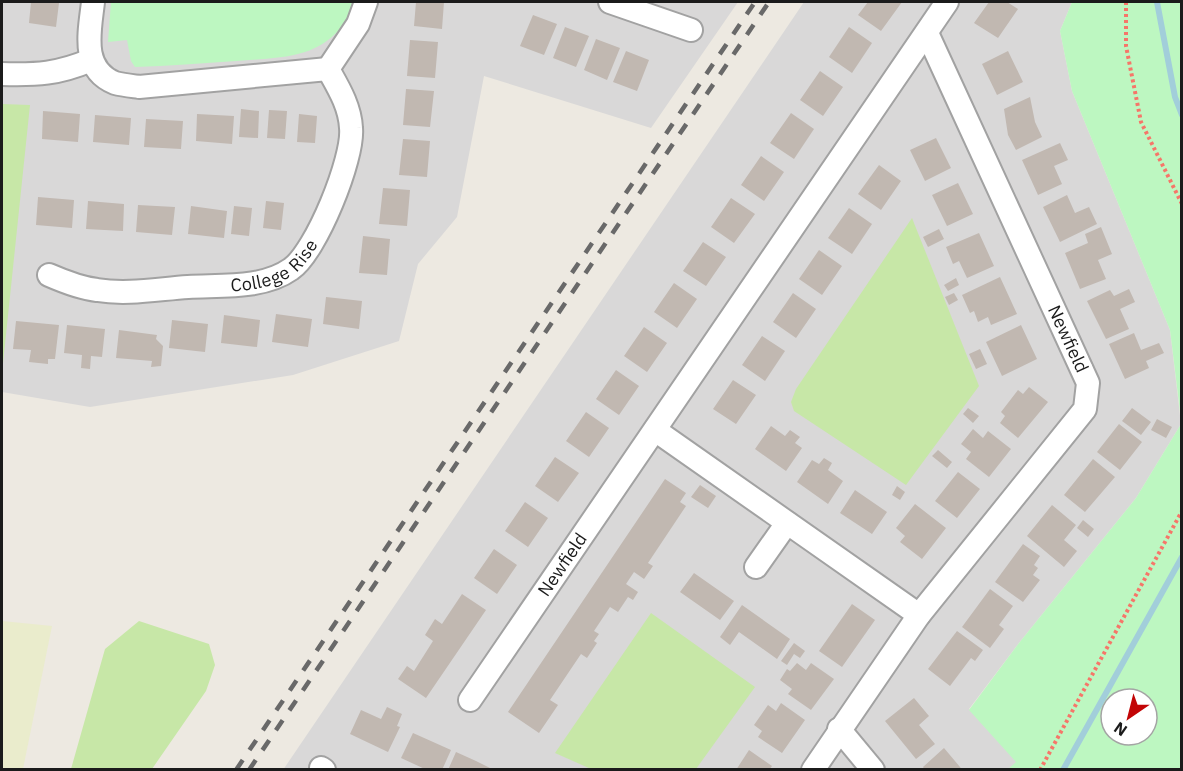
<svg xmlns="http://www.w3.org/2000/svg" width="1183" height="771" viewBox="0 0 1183 771" font-family="'IBM Plex Sans',sans-serif">
<style>
.residential{fill:#d9d8d8}
.farmland{fill:#eaeccc}
.grass{fill:#c7e7a7}
.park{fill:#bdf7c1;fill-rule:evenodd}
.lines{fill:none;stroke-linecap:round;stroke-linejoin:round}
.stream{stroke:#a2ceda;stroke-width:6}
.building{fill:#c1b8b1}
.minor-casing{stroke:#a2a2a2;stroke-width:26}
.path{stroke:#f67669;stroke-width:4;stroke-dasharray:3 3;stroke-linecap:butt}
.minor{stroke:#fff;stroke-width:22}
.rail{stroke:#696969;stroke-width:4.5;stroke-dasharray:12 12;stroke-linecap:butt}
.labels{text-anchor:middle;stroke-width:6;stroke-linejoin:round;paint-order:stroke}
.street-label{font-size:18px;fill:#1b1b1b;stroke:#fff}
</style>
<rect width="100%" height="100%" fill="#ede9e1"/>
<path class="residential" d="M2,2H738L651,128L484,76L457,217L418,264L399,341L293,375L90,407L2,392Z
M804,2H1072L1060,31L1072,91L1170,330L1181,424L1136,498L1019,643L969,709L1017,762L1008,770H283Z"/>
<path class="farmland" d="M2,621L52,626L23,769H2Z"/>
<path class="grass" d="M2,104L30,105L2,373Z
M912,218L979,386L906,485L794,411L791,402L796,389Z
M651,613L755,687L696,769H591L555,753Z
M139,621L209,644L215,665L206,691L152,769H71L105,649Z"/>
<path class="park" d="M111,2H353C348,26 329,44 305,52C283,59 258,59 236,61C202,63 168,66 135,67L131,61L127,40L108,42Z
M1072,2H1181V420L1170,330L1072,91L1060,31Z
M1181,424V769H1008L1016,762L969,710L1019,643L1136,498ZM1111,699H1147V735H1111Z"/>
<g class="lines">
<path class="stream" d="M1157,2L1175,97L1182,115
M1063,770L1182,557"/>
</g>
<path class="building" d="M31,2L59,3L56,27L29,23Z
M416,2H444L442,29L414,26Z
M868,2H902L881,31L858,15Z
M989,2H1007L1018,9L998,38L974,23Z
M533,15L557,24L544,55L520,46Z
M565,27L589,36L576,67L553,58Z
M849,27L872,43L852,73L829,57Z
M596,39L620,48L607,80L584,70Z
M410,40L438,42L435,78L407,76Z
M626,51L649,60L637,91L613,82Z
M1008,51L1023,82L997,95L982,64Z
M820,71L843,87L823,116L800,100Z
M406,89L434,91L430,127L403,125Z
M1030,97L1035,122L1042,137L1016,150L1008,135L1004,109Z
M241,109L259,111L258,138L239,137Z
M269,110L287,111L285,139L267,138Z
M43,111L80,114L78,142L42,139Z
M791,113L814,129L794,159L770,143Z
M197,114L234,116L232,144L196,141Z
M299,114L317,116L315,143L297,142Z
M95,115L131,118L129,145L93,142Z
M146,119L183,121L181,149L144,147Z
M936,138L951,168L925,181L910,150Z
M403,139L430,141L427,177L399,175Z
M1060,143L1068,160L1054,166L1062,184L1038,195L1022,160Z
M761,156L784,172L764,201L741,185Z
M879,165L901,181L881,210L858,194Z
M958,183L973,214L947,226L932,195Z
M383,188L410,190L407,226L379,224Z
M1067,195L1075,213L1089,207L1097,224L1060,242L1043,207Z
M38,197L74,200L72,228L36,225Z
M731,198L755,214L734,243L711,227Z
M88,201L124,204L123,231L86,229Z
M266,201L284,203L281,230L263,228Z
M138,205L175,207L172,235L136,232Z
M191,206L227,211L224,238L188,234Z
M234,206L252,208L249,236L231,234Z
M849,208L872,224L852,254L828,238Z
M1101,227L1112,254L1098,260L1106,279L1080,289L1065,253L1088,243L1085,234Z
M939,229L944,239L928,247L923,237Z
M979,233L994,266L967,278L959,261L953,264L946,247Z
M363,236L390,239L387,275L359,273Z
M703,242L726,257L706,286L683,271Z
M819,250L842,266L822,295L799,279Z
M1000,277L1017,314L991,325L988,317L978,322L974,311L970,313L962,295Z
M956,278L959,285L948,291L944,285Z
M674,283L697,299L677,328L654,312Z
M1129,289L1135,302L1120,309L1129,329L1106,339L1087,301L1110,290L1114,296Z
M793,293L816,309L796,338L773,322Z
M954,293L958,300L949,305L945,297Z
M326,297L362,301L359,329L323,324Z
M276,314L312,319L308,347L272,342Z
M224,315L260,320L257,347L221,343Z
M172,320L208,324L205,352L169,348Z
M16,321L59,325L55,359H48V364L29,362L31,350L13,349Z
M67,325L105,329L102,357L91,356L90,369L81,368L82,355L64,353Z
M1021,325L1037,359L1002,376L986,342Z
M644,327L667,343L647,372L624,356Z
M119,330L157,335L156,339L163,346L161,366L151,367L152,361L116,358Z
M1134,333L1141,350L1159,343L1164,353L1146,361L1149,368L1125,379L1109,344Z
M762,336L785,351L765,381L742,365Z
M980,349L987,364L976,369L969,354Z
M616,370L639,386L619,415L596,399Z
M733,380L756,395L736,424L713,409Z
M1029,387L1048,402L1018,438L1000,423L1005,416L1001,412L1018,390L1023,394Z
M968,408L979,416L973,423L963,414Z
M1132,408L1151,422L1141,435L1122,421Z
M586,412L609,428L589,457L566,441Z
M1157,419L1172,427L1166,438L1151,430Z
M1119,424L1142,442L1120,470L1097,452Z
M771,426L785,436L790,430L800,437L795,443L802,448L786,471L755,449Z
M973,429L983,438L988,431L1011,449L989,477L966,459L971,452L961,444Z
M938,450L952,462L947,468L932,456Z
M555,457L579,473L558,502L535,486Z
M824,458L832,463L828,470L843,481L828,504L797,482L812,460L819,464Z
M1093,459L1115,477L1085,512L1064,495Z
M958,472L980,489L957,518L935,501Z
M665,479L686,493L680,502L686,506L648,563L653,566L644,579L634,572L626,584L638,592L633,600L628,597L618,612L610,607L594,631L599,634L594,641L597,643L587,658L581,654L550,700L558,705L539,733L508,712Z
M700,485L716,496L708,508L691,497Z
M897,486L905,492L900,500L892,495Z
M855,490L887,512L872,534L840,513Z
M525,502L548,518L528,547L505,531Z
M915,504L946,528L922,559L900,542L905,536L896,528Z
M1052,505L1076,525L1064,540L1077,551L1064,567L1027,536Z
M1083,520L1094,529L1088,537L1077,528Z
M1023,544L1040,556L1034,565L1038,568L1033,575L1040,580L1023,602L995,582Z
M494,549L517,565L497,594L474,578Z
M694,573L734,601L720,620L680,592Z
M990,589L1013,606L999,625L1004,629L990,648L962,627Z
M462,594L486,610L426,698L398,679L407,666L414,671L433,641L425,635L435,619L442,624Z
M852,604L875,620L842,667L819,651Z
M742,605L790,639L777,659L739,632L730,645L720,637Z
M957,631L983,650L975,661L971,658L950,686L928,669Z
M794,643L805,651L800,658L794,654L787,665L781,661Z
M797,663L806,670L811,663L834,679L811,710L788,694L792,689L780,680L787,669L790,671Z
M914,698L929,716L919,725L935,744L916,759L885,721Z
M781,703L805,720L782,753L758,737L762,731L754,725L768,705L776,711Z
M387,707L402,714L397,726L400,727L388,752L350,734L361,710L381,719Z
M413,733L451,750L442,770H427L401,758Z
M944,748L960,767L962,770H925L923,767Z
M749,750L772,766L769,770H736Z
M456,752L476,761L494,770H448Z"/>
<g class="lines">
<g class="minor-casing">
<g id="minor">
<path d="M93,2C90,30 80,69 115,83C123,85 132,86 139,87L328,69"/>
<path d="M610,2L691,30"/>
<path d="M328,69L358,24L366,2"/>
<path d="M2,74C37,75 58,74 91,60"/>
<path id="s1" d="M49,275C65,282 80,288 97,290C127,295 158,289 188,287C221,285 263,289 291,269C316,252 354,158 351,128C350,106 338,87 328,69"/>
<path d="M655,430L919,615"/>
<path d="M756,567L787,523"/>
<path id="s2" d="M470,700L947,2"/>
<path d="M839,729L873,770"/>
<path d="M321,768L324,770"/>
<path d="M813,770L919,615L1085,409L1088,383L927,33"/>
</g>
</g>
<path class="path" d="M1126,2V46L1141,122L1182,204
M1040,770L1182,511"/>
<use href="#minor" class="minor"/>
<path class="rail" d="M236,770L755,2
M249,770L769,2"/>
</g>
<g class="labels">
<g class="street-label">
<text dy="6" stroke="none"><textPath href="#s1" startOffset="234">College Rise</textPath></text>
<text transform="translate(1068 339) rotate(65)" y="6">Newfield</text>
<text dy="6" stroke="none"><textPath href="#s2" startOffset="164">Newfield</textPath></text>
</g>
</g>
<rect width="1183" height="771" fill="none" stroke="#1b1b1b" stroke-width="6"/>
<g transform="translate(1129 717) rotate(215)"><circle r="28" fill="#ffffff" stroke="#a4a4a4" stroke-width="1.5"/>
<path d="M0-4.5L10 22L0 15L-10 22Z" fill="#c20506"/>
<text y="-9" font-size="16" font-weight="bold" text-anchor="middle" fill="#1b1b1b">N</text>
</g>
</svg>
